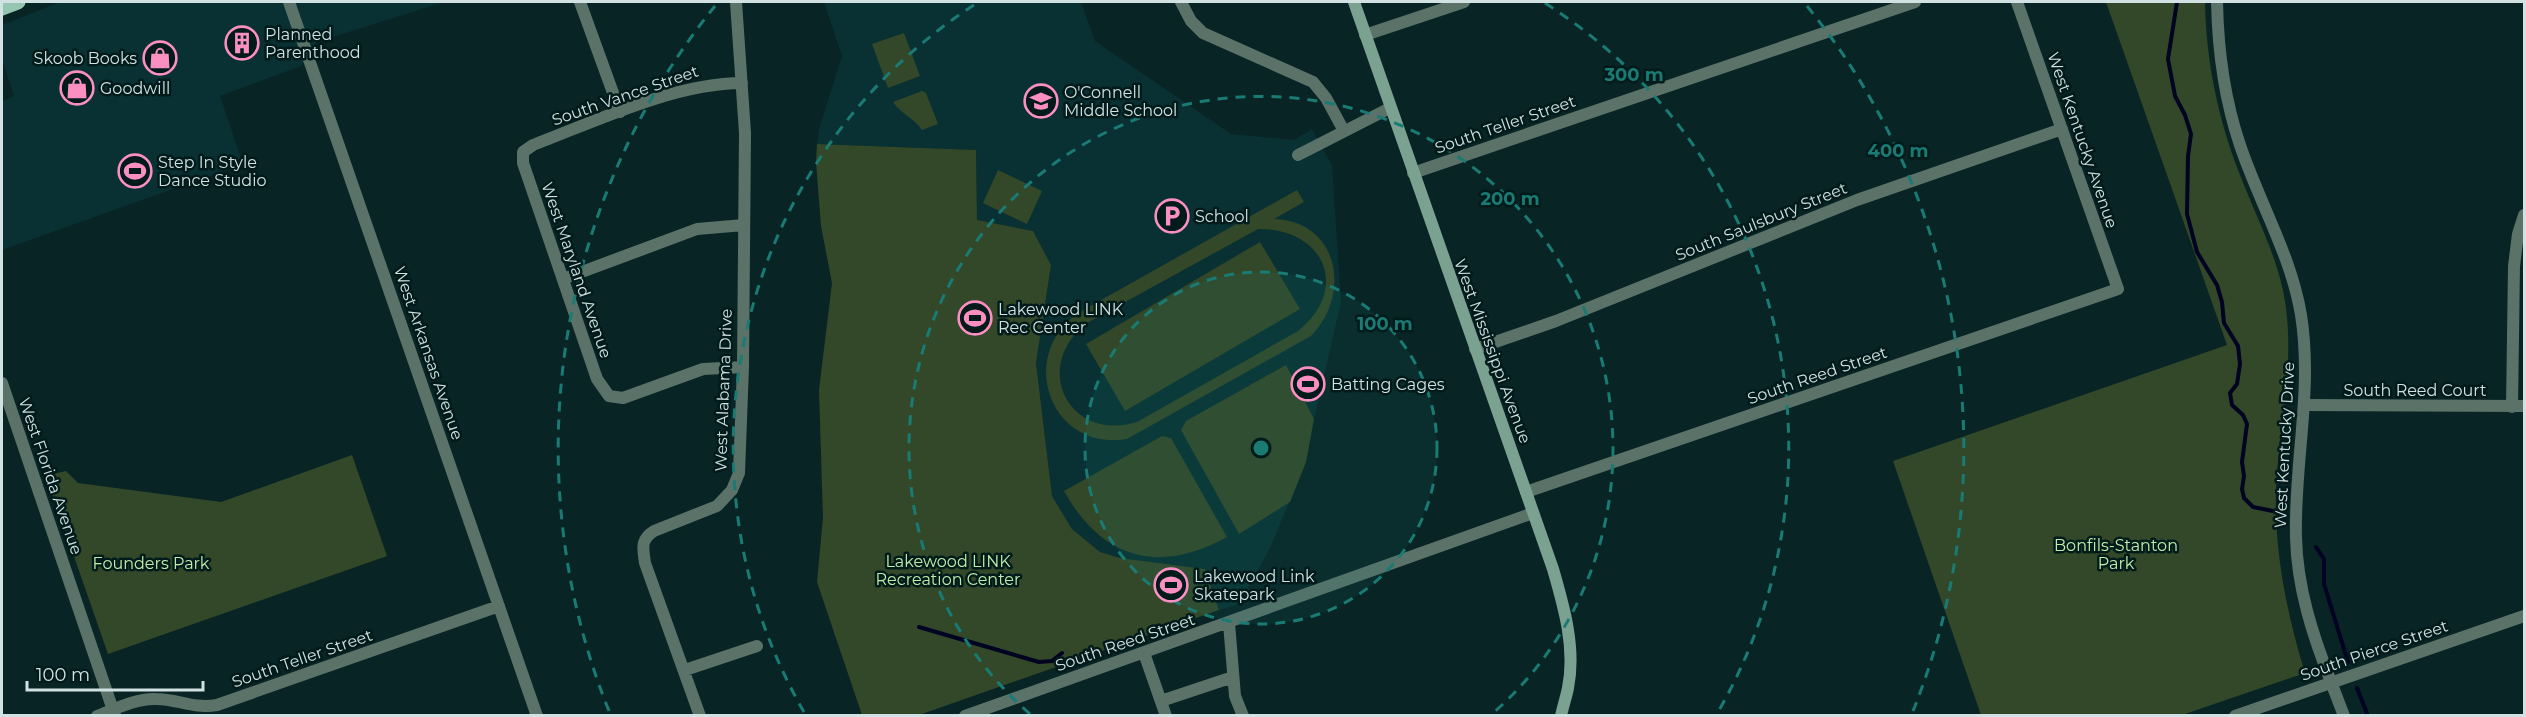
<svg xmlns="http://www.w3.org/2000/svg" width="2526" height="717" viewBox="0 0 2526 717" font-family="Montserrat,sans-serif">
<style>
.built{fill:#093133}
.green{fill:#334829;fill-rule:evenodd}
.lines{fill:none;stroke-linecap:round;stroke-linejoin:round}
.stream{stroke:#000321;stroke-width:4}
.minor{stroke:#5a7268;stroke-width:12}
.tertiary{stroke:#5a7268;stroke-width:12}
.secondary{stroke:#7ba191;stroke-width:12}
.primary{stroke:#95c6b1;stroke-width:15}
.ring{fill:none;stroke:#197b74;stroke-width:3;stroke-dasharray:10 8}
.labels{text-anchor:middle;stroke-width:5;stroke-linejoin:round;paint-order:stroke}
.poi-label{font-size:16px;fill:#d2e1e1;stroke:#011b1b;text-anchor:start}
.street-label{font-size:16px;fill:#d2e1e1;stroke:#011b1b}
.park-label{font-size:16px;fill:#c0eeab;stroke:#011b1b}
.centre{fill:#197b74;stroke:#011b1b;stroke-width:3}
.ring-label{font-size:18px;text-anchor:middle;font-weight:bold;fill:#197b74;stroke:#011b1b;stroke-width:5;stroke-linejoin:round;paint-order:stroke}
</style>
<rect width="100%" height="100%" fill="#092425"/>
<path class="built" d="M60,2H444L317,42L301,66L220,96L243,164L2,250V101L14,96L2,59V25Z
M824,2H1081L1095,41L1231,134L1294,140L1312,129L1332,165L1341,302L1314,419L1306,462L1270,548L1239,604L1219,610L1205,569L1120,558L1100,552L1072,529L1052,496L1036,363L1051,265L1033,231L977,220L976,150L817,144L819,129L842,56Z"/>
<path class="green" d="M2106,2H2205C2206,61 2218,119 2240,175C2257,219 2280,261 2286,308C2294,370 2279,428 2276,489C2274,552 2287,614 2305,673L2182,715H1981L1893,461L2227,345Z
M904,33L920,76L888,88L872,44Z
M922,91L926,93L938,124L922,130C914,118 901,114 893,102Z
M817,144L976,150L977,220L1033,231L1051,265L1036,363L1052,496L1072,529L1100,552L1120,558L1205,569L1219,610L919,715H862L817,582L823,518L819,390L832,283L821,226L816,162Z
M998,170L1042,191L1027,224L983,203Z
M1297,190L1304,202L1274,219C1339,221 1352,295 1311,336L1127,439C1051,452 1016,357 1078,313ZM1258,229C1324,228 1351,289 1298,331L1137,422C1068,443 1031,366 1087,323Z
M1260,242L1300,309L1125,411L1086,344Z
M1286,365L1314,419L1306,462L1290,502L1239,534L1181,430L1186,421Z
M1162,436L1171,438L1227,537C1159,575 1102,559 1064,491Z
M352,455L387,556L108,654L46,476L66,471L78,483L221,502Z"/>
<g class="lines">
<path class="stream" d="M2177,2L2168,59L2175,96L2185,115L2191,134L2188,156L2187,214L2197,252L2217,285L2222,302L2224,323L2238,346L2240,364L2237,384L2230,393L2232,405L2243,415L2247,424L2242,462L2244,476L2242,489L2244,498L2253,507L2273,511
M2316,547L2324,559V584L2348,662
M919,627L1039,662L1052,661L1062,653
M2357,688L2368,716"/>
<path class="minor" d="M289,2L537,716
M580,2L620,112
M1181,2L1191,21L1203,33L1313,82L1326,98L1344,131
M1365,35L1464,2
M742,83C675,83 596,121 533,145L523,152V163L597,379L609,396L623,398L703,369L743,367
M1298,155L1390,108
M1413,173L1915,2
M563,279L697,229L744,225
M1475,349L1556,321L1857,200L2062,129
M2305,405L2524,406
M2512,407L2514,266L2518,234L2524,215
M1526,492L2118,289L2017,2
M1229,623L1235,696L1243,716
M1144,653L1166,716
M685,670L757,646
M2331,682L2344,716
M1161,701L1233,677
M97,716C115,709 137,698 156,699C178,699 193,709 217,705L499,606
M700,716L645,563C643,548 640,540 654,531L717,506L732,490L739,473L743,367L745,133L736,2
M965,716L1533,513"/>
<path class="tertiary" d="M2217,2C2218,50 2224,98 2240,145C2259,202 2291,255 2301,315C2313,391 2294,462 2296,537C2297,588 2313,636 2331,682
M2,383L115,716
M2235,716L2524,616"/>
<path class="secondary" d="M1354,2L1553,569C1564,607 1576,648 1568,688C1566,698 1563,706 1561,716"/>
<path class="primary" d="M2,8L18,2"/>
</g>
<circle cx="1261" cy="448" r="176" fill="#197b74" fill-opacity=".12"/>
<g class="ring">
<circle cx="1261" cy="448" r="176"/>
<path d="M1030 714A352 352 0 1 1 1492 714"/>
<path d="M804 712A528 528 0 0 1 977 3M1545 3A528 528 0 0 1 1718 712"/>
<path d="M609 711A703 703 0 0 1 715 6M1807 6A703 703 0 0 1 1913 711"/>
</g>
<defs>
<g id="building-ring" transform="scale(1.725)"><circle r="9.5" fill="#011b1b" stroke="#fc8fc1" stroke-width="1.5"/><path d="M-4-6H4V6H1V3H-1V6H-4ZM-2.5-4.3h1.7v1.8h-1.7ZM.8-4.3h1.7v1.8H.8ZM-2.5-1h1.7V.8h-1.7ZM.8-1h1.7V.8H.8Z" fill="#fc8fc1"/></g>
<g id="shop-ring" transform="scale(1.725)"><circle r="9.5" fill="#011b1b" stroke="#fc8fc1" stroke-width="1.5"/><path d="M-5-2.5h2.3a2.7 3.5 0 0 1 5.4 0H5L5.5 6h-11ZM-1.5-2.5h3a1.5 2.3 0 0 0-3 0Z" fill="#fc8fc1"/></g>
<g id="school-ring" transform="scale(1.725)"><circle r="9.5" fill="#011b1b" stroke="#fc8fc1" stroke-width="1.5"/><path d="M0-5L7-2L0 1L-7-2ZM-4 1L0 2.5L4 1V4Q0 6-4 4Z" fill="#fc8fc1"/></g>
<g id="stadium-ring" transform="scale(1.725)"><circle r="9.5" fill="#011b1b" stroke="#fc8fc1" stroke-width="1.5"/><path d="M0-5a6.5 5 0 1 0 0 10a6.5 5 0 1 0 0-10ZM-3.5-1.8h7v3.6h-7Z" fill="#fc8fc1"/></g>
<g id="parking-ring" transform="scale(1.725)"><circle r="9.5" fill="#011b1b" stroke="#fc8fc1" stroke-width="1.5"/><path d="M-3.5-5.5H1a3.5 3.5 0 0 1 0 7H-1V5.5H-3.5ZM-1-3.4V-.6H.8a1.4 1.4 0 0 0 0-2.8Z" fill="#fc8fc1"/></g>
</defs>
<g fill-rule="evenodd">
<use href="#building-ring" x="242" y="43"/>
<use href="#shop-ring" x="160" y="58"/>
<use href="#shop-ring" x="77" y="88"/>
<use href="#school-ring" x="1041" y="101"/>
<use href="#stadium-ring" x="135" y="171"/>
<use href="#parking-ring" x="1172" y="216"/>
<use href="#stadium-ring" x="975" y="318"/>
<use href="#stadium-ring" x="1308" y="384"/>
<use href="#stadium-ring" x="1171" y="585"/>
</g>
<g class="labels">
<g class="poi-label">
<text x="265" y="40">Planned<tspan x="265" dy="18">Parenthood</tspan></text>
<text x="137" y="64" text-anchor="end">Skoob Books</text>
<text x="100" y="94">Goodwill</text>
<text x="1064" y="98">O'Connell<tspan x="1064" dy="18">Middle School</tspan></text>
<text x="158" y="168">Step In Style<tspan x="158" dy="18">Dance Studio</tspan></text>
<text x="1195" y="222">School</text>
<text x="998" y="315">Lakewood LINK<tspan x="998" dy="18">Rec Center</tspan></text>
<text x="1331" y="390">Batting Cages</text>
<text x="1194" y="582">Lakewood Link<tspan x="1194" dy="18">Skatepark</tspan></text>
</g>
<g class="street-label">
<text transform="translate(625 95) rotate(-19)" y="6">South Vance Street</text>
<text transform="translate(1505 124) rotate(-19)" y="6">South Teller Street</text>
<text transform="translate(2083 140) rotate(71)" y="6">West Kentucky Avenue</text>
<text transform="translate(1761 221) rotate(-22)" y="6">South Saulsbury Street</text>
<text transform="translate(577 270) rotate(71)" y="6">West Maryland Avenue</text>
<text transform="translate(1493 351) rotate(70)" y="6">West Mississippi Avenue</text>
<text transform="translate(429 353) rotate(71)" y="6">West Arkansas Avenue</text>
<text transform="translate(1817 375) rotate(-19)" y="6">South Reed Street</text>
<text transform="translate(723 390) rotate(-88)" y="6">West Alabama Drive</text>
<text x="2415" y="396">South Reed Court</text>
<text transform="translate(2284 445) rotate(-87)" y="6">West Kentucky Drive</text>
<text transform="translate(51 476) rotate(71)" y="6">West Florida Avenue</text>
<text transform="translate(1125 642) rotate(-19)" y="6">South Reed Street</text>
<text transform="translate(2374 650) rotate(-19)" y="6">South Pierce Street</text>
<text transform="translate(302 658) rotate(-19)" y="6">South Teller Street</text>
</g>
<g class="park-label">
<text x="2116" y="551">Bonfils-Stanton<tspan x="2116" dy="18">Park</tspan></text>
<text x="948" y="567">Lakewood LINK<tspan x="948" dy="18">Recreation Center</tspan></text>
<text x="151" y="569">Founders Park</text>
</g>
</g>
<circle cx="1261" cy="448" r="9" class="centre"/>
<g class="ring-label">
<text x="1634" y="81">300 m</text>
<text x="1898" y="157">400 m</text>
<text x="1510" y="205">200 m</text>
<text x="1385" y="330">100 m</text>
</g>
<rect width="2526" height="717" fill="none" stroke="#d2e1e1" stroke-width="6"/>
<path d="M27 681v9h176v-9" fill="none" stroke="#d2e1e1" stroke-width="3"/>
<text x="36" y="681" font-size="18" fill="#d2e1e1" stroke="#011b1b" stroke-width="4.5" paint-order="stroke">100 m</text>
</svg>
